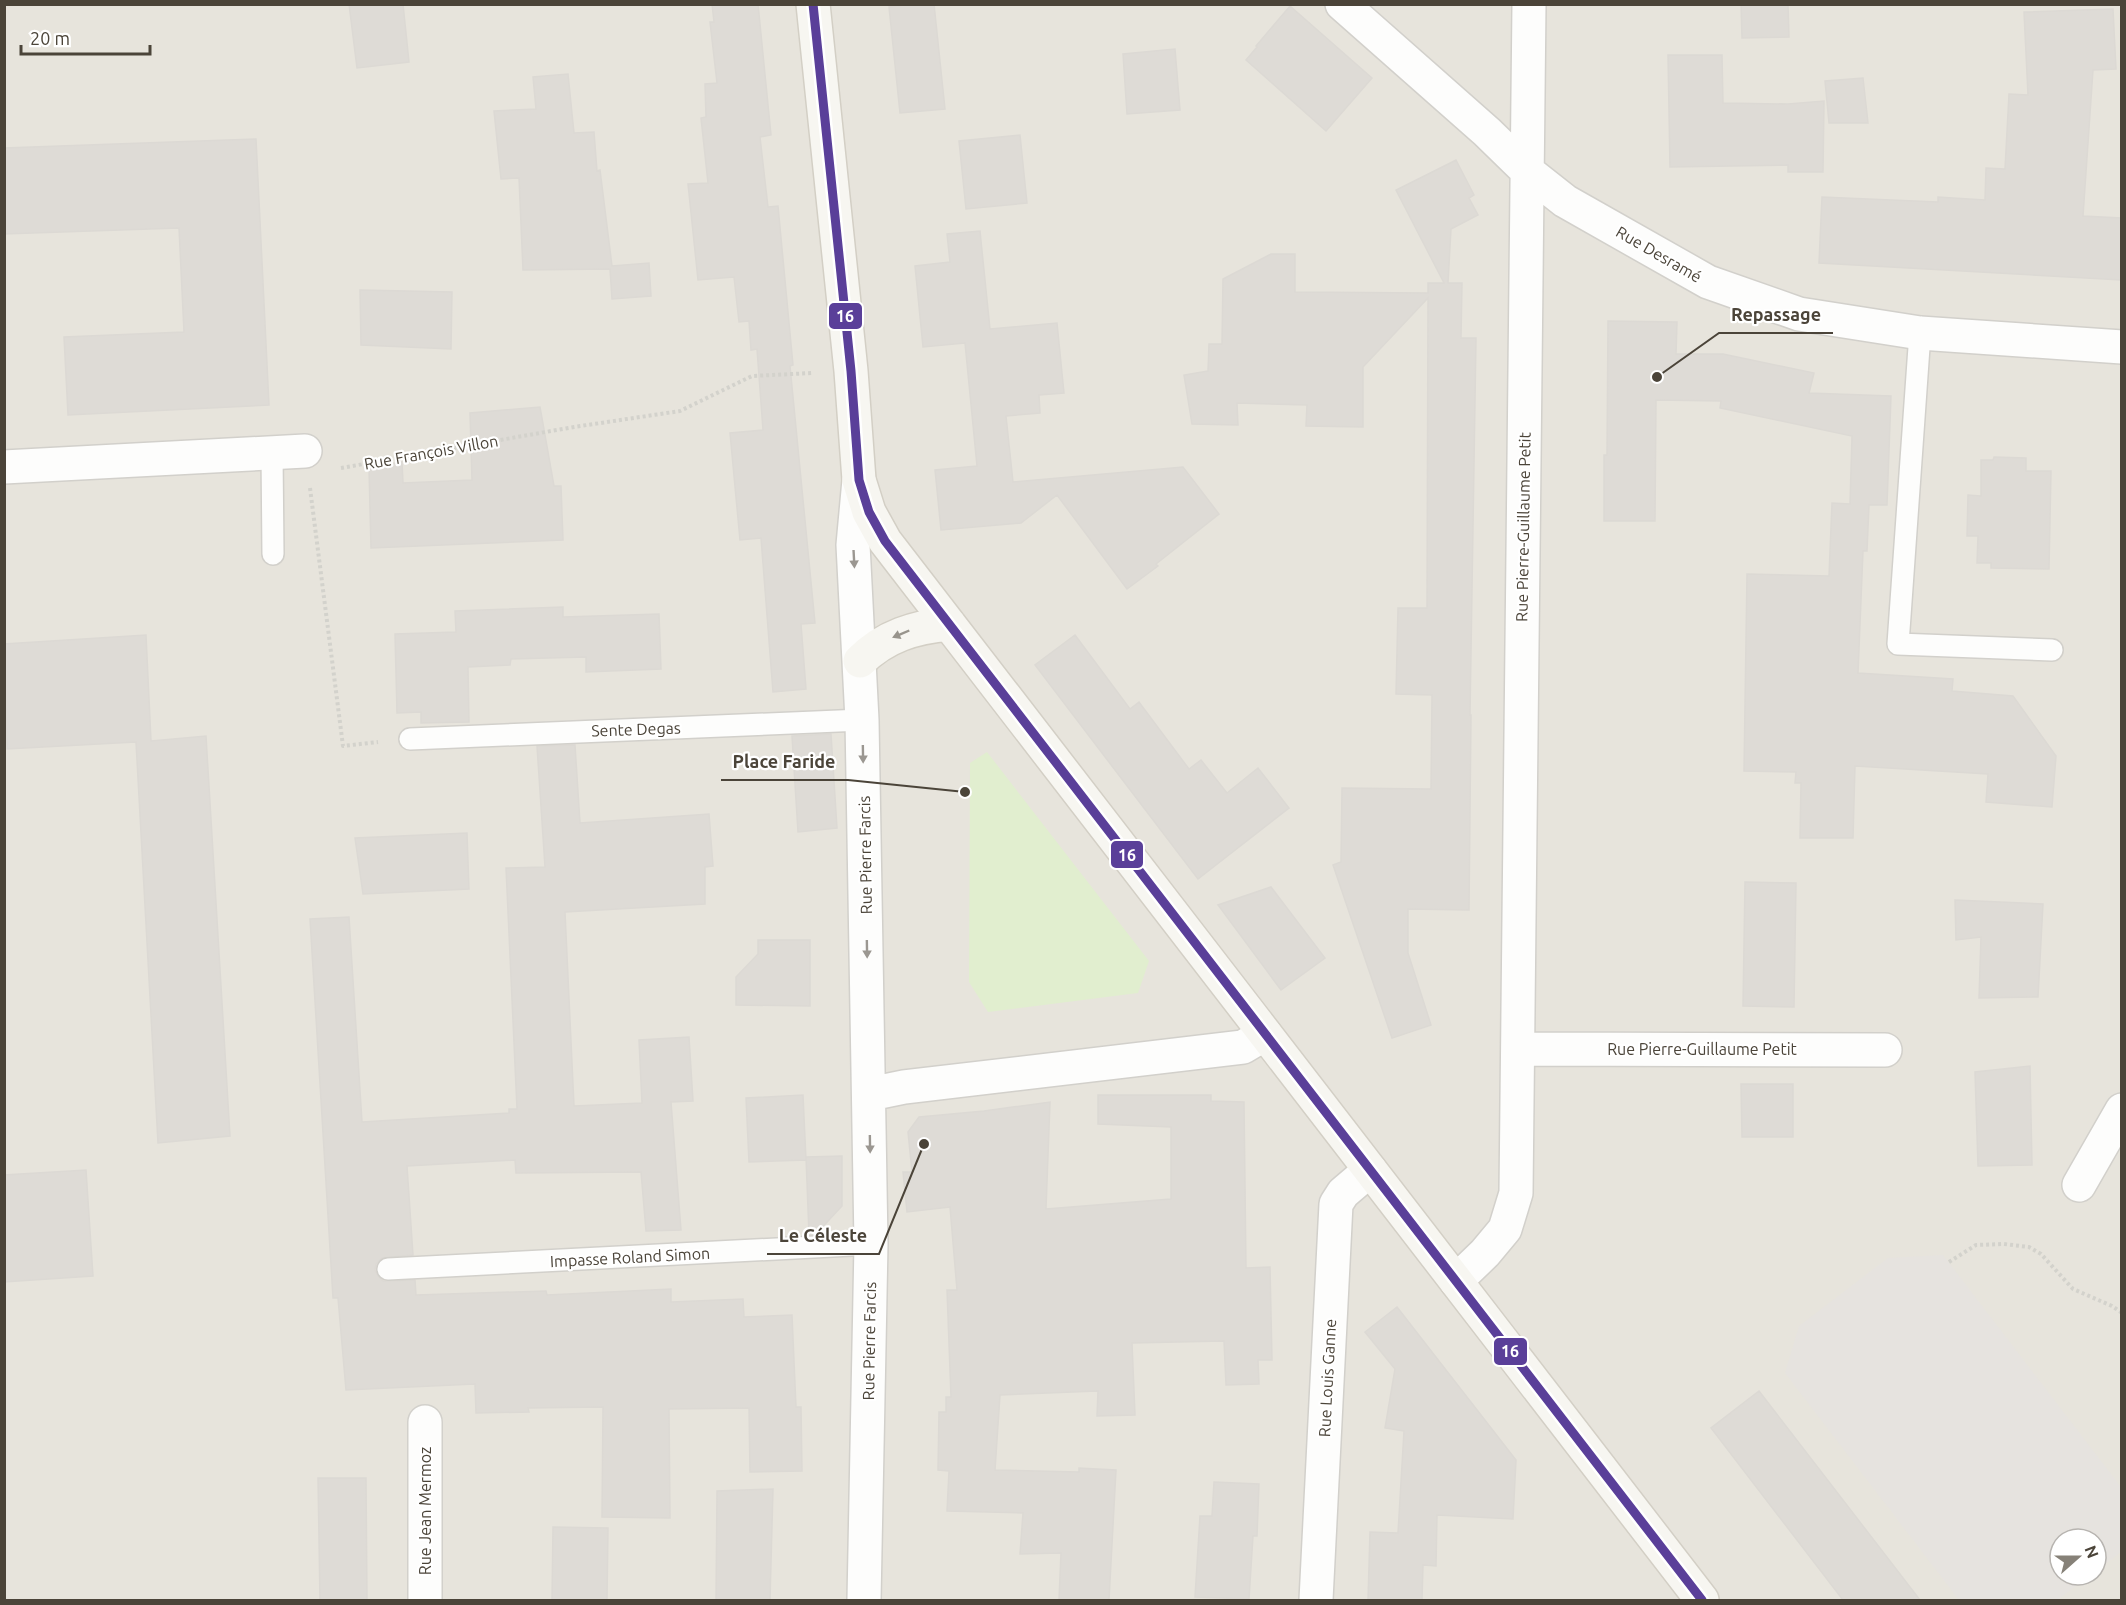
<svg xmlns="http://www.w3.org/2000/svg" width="2126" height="1605" viewBox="0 0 2126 1605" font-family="Ubuntu,sans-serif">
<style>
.residential{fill:#e7e4dc;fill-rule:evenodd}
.park{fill:#e1eecf}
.parking{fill:#e6e3df}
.building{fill:#dedbd6;stroke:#dcd9d4;stroke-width:1.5}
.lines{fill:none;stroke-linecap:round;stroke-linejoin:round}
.lane-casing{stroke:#d2d0cb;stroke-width:24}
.street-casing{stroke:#d2d0cb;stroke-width:36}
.secondary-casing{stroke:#d3cfc5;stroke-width:36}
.path{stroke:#d3d2cc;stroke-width:4;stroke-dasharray:3 3;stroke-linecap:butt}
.lane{stroke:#fdfdfc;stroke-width:21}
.street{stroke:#fdfdfc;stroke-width:33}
.secondary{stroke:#f7f6f1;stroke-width:33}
.bus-1-casing{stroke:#fff;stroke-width:14}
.bus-1{stroke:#5a3f99;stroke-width:9}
.oneway{fill:#9b9791}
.oneway2{fill:#98948c}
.labels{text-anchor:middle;stroke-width:4.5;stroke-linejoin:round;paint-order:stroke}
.street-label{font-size:16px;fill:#4b4439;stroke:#fff}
.leader{fill:none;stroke:#4b4439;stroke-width:2}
.callout-dot{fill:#4b4439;stroke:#fff;stroke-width:2}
.callout-label{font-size:18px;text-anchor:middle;font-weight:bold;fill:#4b4439;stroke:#fff;stroke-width:4.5;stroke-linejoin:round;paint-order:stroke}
.line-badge{stroke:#fff;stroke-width:2}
.badge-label{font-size:16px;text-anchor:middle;font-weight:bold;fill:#fff}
</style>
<rect width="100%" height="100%" fill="#f4f2ee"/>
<path class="residential" d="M5,5H2121V1600H5ZM2060,1539H2096V1575H2060Z"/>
<path class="park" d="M987,752L1149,961L1138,993L988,1012L969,982L970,763Z"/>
<path class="parking" d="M1943,1255L2121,1487V1552L2096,1571V1539H2060V1575H2090L2060,1598L2061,1600H1959L1785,1373L1799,1326L1888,1258Z"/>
<path class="building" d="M349,4H403L409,62L357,68Z
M712,4H758L771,135L760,137L768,207L778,206L793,365L790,366L815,623L801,624L806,689L773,692L761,538L740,540L730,433L763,430L757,349L751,350L749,321L739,322L734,277L698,280L688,184L708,183L701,118L706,117L705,84L717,83L710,22H714Z
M911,4H934L945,109L900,113L889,7Z
M1741,4H1788L1789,37L1742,38Z
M1290,6L1372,78L1326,131L1246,60L1257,47L1256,46Z
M2113,9L2116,69L2093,70L2083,216L2121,218V280L1819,263L1822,197L1938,202V197L1985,200L1986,168L2005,169L2009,94L2028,95L2024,12Z
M1175,49L1180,110L1127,114L1123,54Z
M1668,55H1722L1723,103L1788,104L1824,101L1823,172H1788V165L1670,167Z
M568,74L574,133L594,132L597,171L600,170L612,266L649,263L651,296L612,299L610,269L523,270L519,178L501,179L494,111L536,109L533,77Z
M1863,78L1868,123H1829L1825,81Z
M1020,135L1027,203L966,209L959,141Z
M256,139L269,405L68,415L64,337L184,332L179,228L4,234V148Z
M1456,160L1474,195L1469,198L1478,215L1451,229L1448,283H1462L1461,338H1476L1470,715H1471L1469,910L1408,909V953L1431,1025L1392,1038L1333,865L1341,862L1342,788L1431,789L1432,695L1396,694L1398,608H1427L1428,298L1363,367V427L1306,426L1307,405L1237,403L1238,425L1192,424L1184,375L1208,371L1209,344H1222L1223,279L1271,254H1295V292L1428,293V283H1444L1396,190Z
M980,231L990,329L1057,323L1064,393L1039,395L1040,413L1006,416L1013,482L1183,467L1219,514L1156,564L1158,566L1127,589L1057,495L1021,523L941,530L935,470L977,466L965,343L923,347L915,266L950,262L947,234Z
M360,290L452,292L451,349L361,345Z
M1608,321L1677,322L1676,354H1723L1814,373L1809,393L1891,396L1887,505H1869L1867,551H1863L1858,673L1953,679L1952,691L2013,696L2056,756L2052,807L1986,802L1988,774L1855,766L1853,838H1800L1801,783H1795L1796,772L1744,771L1747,574L1829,576L1832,503L1850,504L1852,436L1720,408L1721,401L1656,400L1655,521H1604V455H1607Z
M540,407L554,486H561L563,540L371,548L369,468L402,462L403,483L472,480L470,413Z
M1994,457L2026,458V471H2051L2049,569L1991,568V563H1977L1978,536H1967L1968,495L1981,496V460H1993Z
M563,607V617L659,614L661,669L586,672V657L511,659L510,665L468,667L469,722L421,723V712L397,713L395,634L456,632L455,611Z
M146,635L151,741L206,736L230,1136L158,1143L136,742L7,749L4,644Z
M1075,635L1130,709L1139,702L1189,769L1201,760L1227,793L1258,768L1289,808L1198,879L1035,665Z
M831,734L837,828L798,832L792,736Z
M575,745L580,823L709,814L713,866L705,867V904L565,912L574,1106L642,1103L639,1040L689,1037L693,1101L671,1102L681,1230L646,1231L641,1172L516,1173L515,1160L407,1166L413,1255L382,1258L376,1264L375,1270L378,1276L383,1281L415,1280L416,1295L546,1291L547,1295L671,1289V1302L743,1299L744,1317L792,1315L796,1407H801L802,1471L750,1472L749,1408L669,1409L670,1518L602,1517L603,1407L528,1408L529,1412L476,1413L475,1384L346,1390L338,1298H333L310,919L349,917L362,1122L509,1113V1109H517L506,868L545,867L537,746Z
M467,833L469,889L363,894L355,838Z
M1745,882L1796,883L1794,1007L1743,1006Z
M1271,887L1325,958L1281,990L1218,905Z
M1955,900L2043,904L2038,997L1979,998L1981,937L1956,940Z
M758,940H810V1006L736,1005V977L758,954Z
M2030,1066L2032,1165L1978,1166L1975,1072Z
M1741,1084H1793V1137H1742Z
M803,1095L806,1160L749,1162L746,1098Z
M1098,1095H1211V1101L1244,1102L1246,1268L1270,1267L1272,1360H1258L1259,1384L1226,1385L1224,1341L1132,1343L1135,1415L1097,1416L1098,1391L1000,1395L995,1470L1079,1472V1468L1116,1470L1109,1600H1059L1061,1553L1020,1554L1023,1513L947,1511L949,1471L938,1470L939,1412H946V1397H951L947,1290H957L950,1207L907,1212L903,1172H912L908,1132L919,1117L984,1111L1050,1102L1046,1209L1171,1199V1127L1098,1124Z
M842,1156V1206L816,1234H809L806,1157Z
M86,1170L93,1276L4,1282V1175Z
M1397,1307L1516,1460L1513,1519L1437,1515L1436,1566L1423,1565L1422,1600H1368L1370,1532L1398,1533L1404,1431L1385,1428L1395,1369L1365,1332Z
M1759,1391L1920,1600H1843L1711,1428Z
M318,1478H366L367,1600H320Z
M1214,1482L1259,1484L1257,1536H1253L1249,1599L1195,1597L1200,1516H1212Z
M773,1489L770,1600H716L717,1491Z
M553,1527L608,1528L607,1600H552Z"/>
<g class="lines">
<g class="lane-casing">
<path id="lane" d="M1920,333L1898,644L2052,650
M272,453L273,554
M410,739L862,720
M388,1269L871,1244"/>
</g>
<g class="street-casing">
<path id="street" d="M1342,4L1487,132L1527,171L1565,201L1708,282L1799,314L1920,333L2122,347
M4,467L305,451
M859,480L853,545L862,720L871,1244L864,1600
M1518,1049L1885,1050
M870,1094L904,1087L1243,1047L1265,1034
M2079,1185L2122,1110
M1456,1281L1485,1253L1505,1229L1516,1193L1529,4
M425,1422V1600
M1316,1600L1336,1204L1343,1193L1370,1170"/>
</g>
<g class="secondary-casing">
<path id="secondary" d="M813,4L851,371L859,480L869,512L885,541L1702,1600
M860,661C885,636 915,627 949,624"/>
</g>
<path class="path" d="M341,468L574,427L680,411L752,376L812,373
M310,488L343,746L378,742
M1949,1262L1976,1245L2004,1244L2029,1247L2041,1254L2073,1289L2112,1306L2122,1313"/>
<use href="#lane" class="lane"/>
<use href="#street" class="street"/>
<use href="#secondary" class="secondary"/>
<g class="bus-1-casing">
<path id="bus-1" d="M813,4L851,371L859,480L869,512L885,541L1702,1600"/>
</g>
<use href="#bus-1" class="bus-1"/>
</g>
<defs><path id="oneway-solid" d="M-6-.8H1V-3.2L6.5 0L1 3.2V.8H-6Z" transform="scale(1.5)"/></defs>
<g class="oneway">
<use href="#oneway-solid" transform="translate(854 559) rotate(87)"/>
<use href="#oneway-solid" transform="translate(863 754) rotate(89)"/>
<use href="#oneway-solid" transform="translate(867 949) rotate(89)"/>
<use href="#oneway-solid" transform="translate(870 1144) rotate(89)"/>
</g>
<use class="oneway2" href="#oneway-solid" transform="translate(901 634) rotate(157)"/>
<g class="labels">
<g class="street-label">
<text transform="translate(1659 254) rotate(30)" y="6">Rue Desramé</text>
<text transform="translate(431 452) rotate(-10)" y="6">Rue François Villon</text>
<text transform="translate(1523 527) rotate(-89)" y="6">Rue Pierre-Guillaume Petit</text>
<text transform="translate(636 729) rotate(-2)" y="6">Sente Degas</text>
<text transform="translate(865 855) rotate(-91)" y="6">Rue Pierre Farcis</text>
<text x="1702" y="1055">Rue Pierre-Guillaume Petit</text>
<text transform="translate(630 1257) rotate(-3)" y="6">Impasse Roland Simon</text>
<text transform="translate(869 1341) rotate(-89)" y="6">Rue Pierre Farcis</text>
<text transform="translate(1327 1378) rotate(-87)" y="6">Rue Louis Ganne</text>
<text transform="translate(425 1511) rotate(-90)" y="6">Rue Jean Mermoz</text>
</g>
</g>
<path class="leader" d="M1657 377L1719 333H1833M965 792L848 780H721M924 1144L879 1254H767"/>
<g class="callout-dot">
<circle cx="1657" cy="377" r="6"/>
<circle cx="965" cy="792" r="6"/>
<circle cx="924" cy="1144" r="6"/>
</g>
<g class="callout-label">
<text x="1776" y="321">Repassage</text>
<text x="784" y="768">Place Faride</text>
<text x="823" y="1242">Le Céleste</text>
</g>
<g class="line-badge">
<rect x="828" y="302" width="35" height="28" rx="6" fill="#5a3f99"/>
<rect x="1110" y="840" width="34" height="29" rx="6" fill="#5a3f99"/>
<rect x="1493" y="1337" width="35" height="29" rx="6" fill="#5a3f99"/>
</g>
<g class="badge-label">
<text x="845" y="322">16</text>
<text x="1127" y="861">16</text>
<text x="1510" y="1357">16</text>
</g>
<rect width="2126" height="1605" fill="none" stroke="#4b4439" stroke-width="12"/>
<g transform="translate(2078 1557) rotate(69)"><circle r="28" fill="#ffffff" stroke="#b7b4b0" stroke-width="1.5"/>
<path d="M0-4.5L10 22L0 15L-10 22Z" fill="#868178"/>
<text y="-9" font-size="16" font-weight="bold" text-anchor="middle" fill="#4b4439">N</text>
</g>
<path d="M21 45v9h129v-9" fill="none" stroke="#4b4439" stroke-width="3"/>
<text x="30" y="45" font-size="18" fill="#4b4439" stroke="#ffffff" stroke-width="4.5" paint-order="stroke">20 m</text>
</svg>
